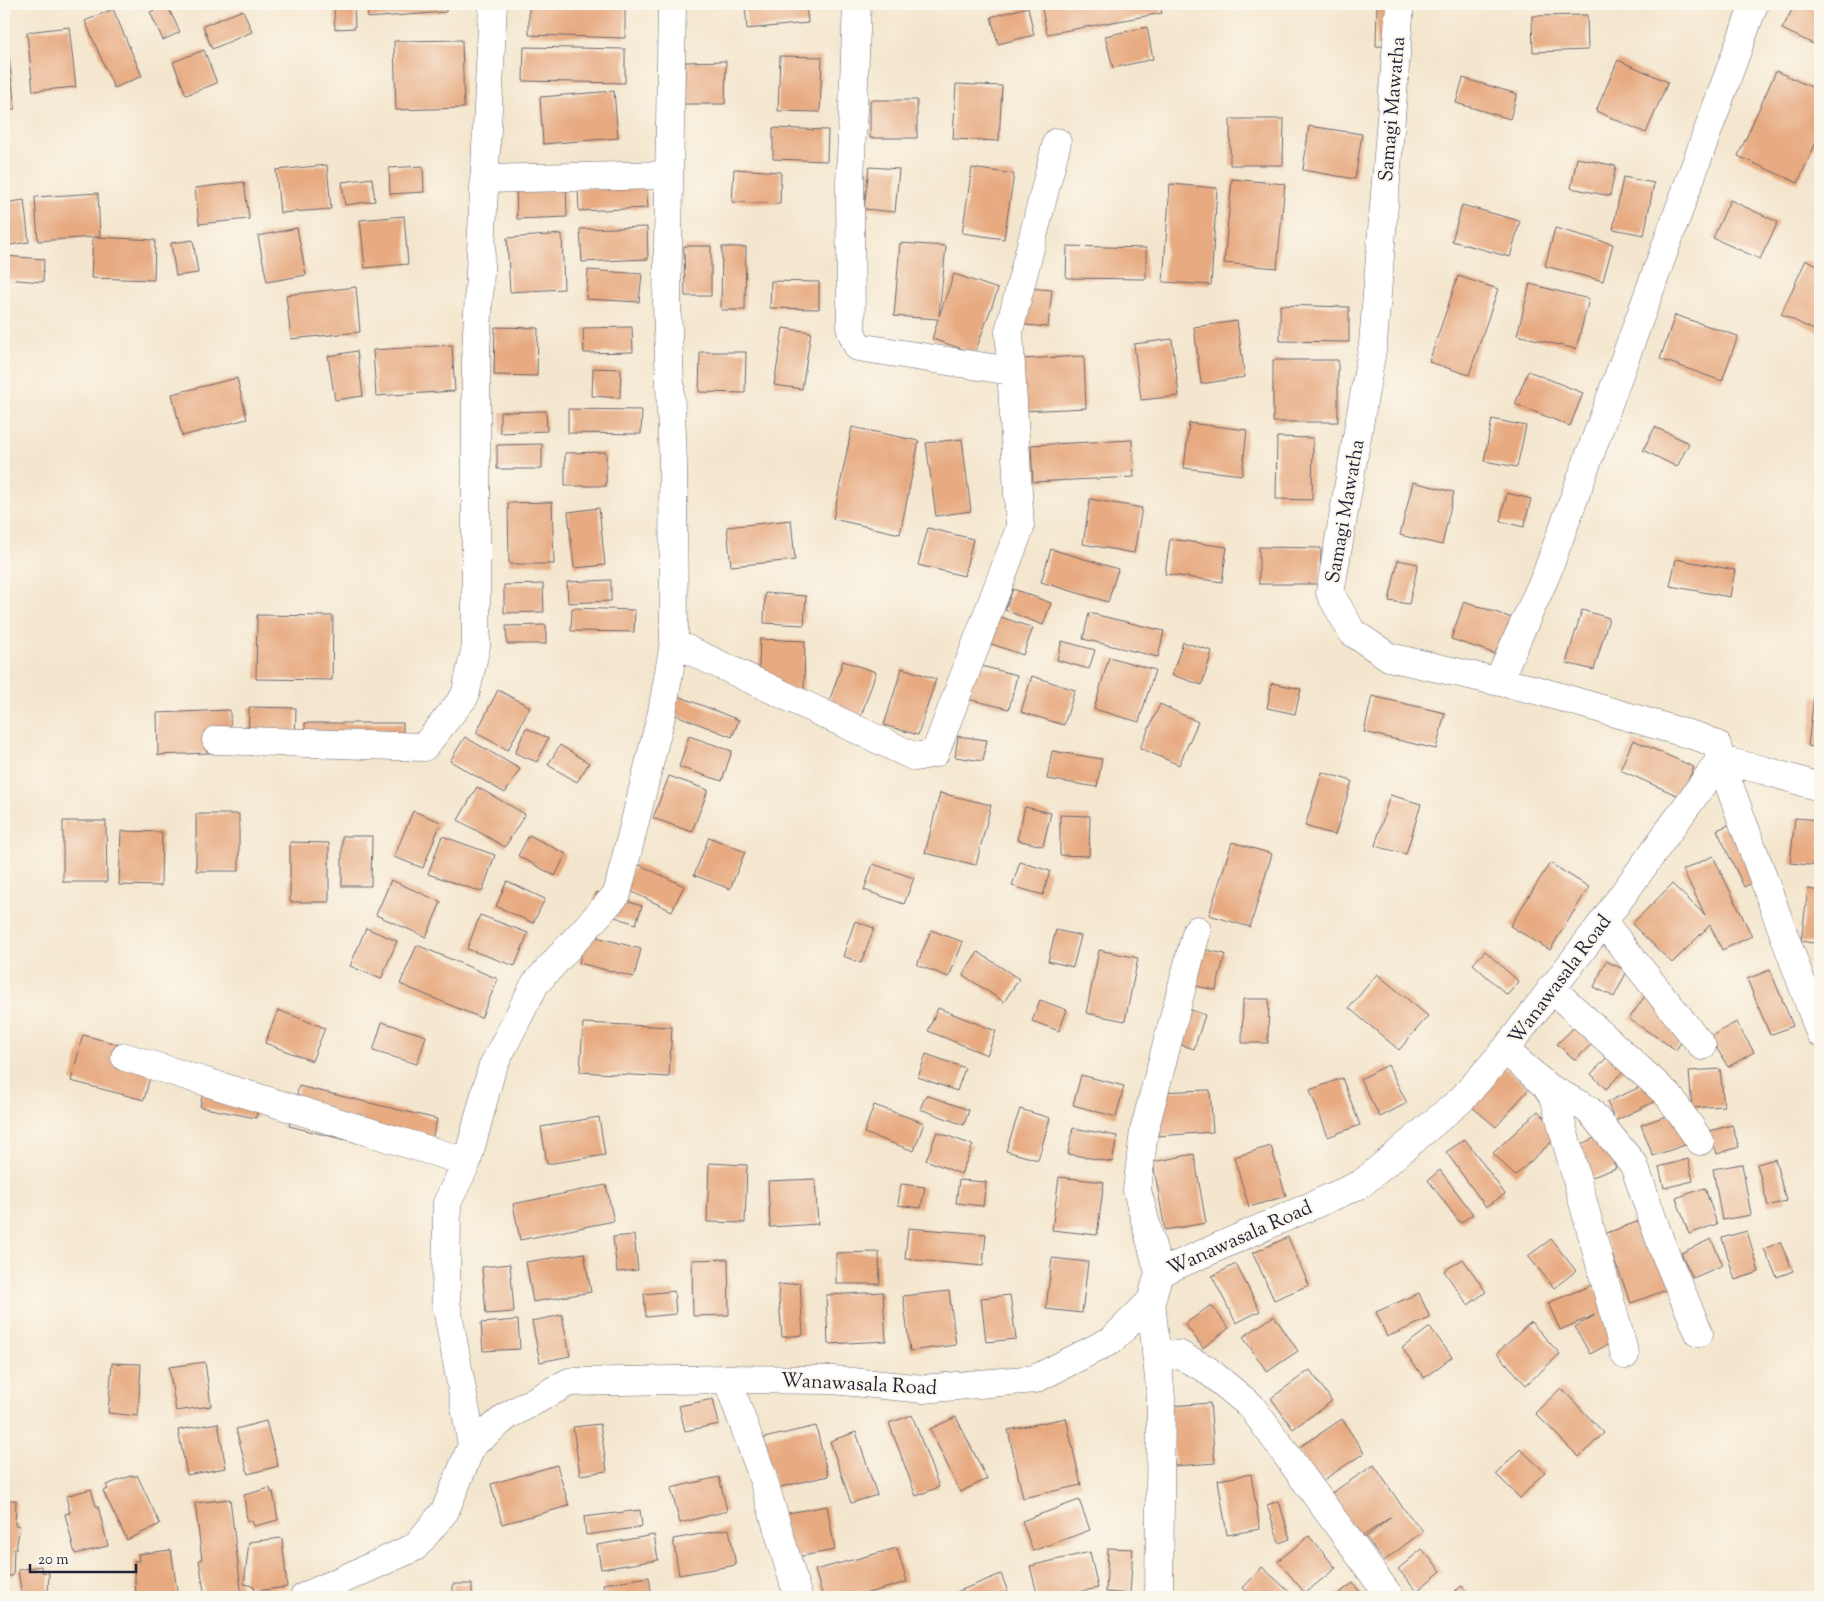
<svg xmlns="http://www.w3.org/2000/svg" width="1824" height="1601" viewBox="0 0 1824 1601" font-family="'Sorts Mill Goudy',serif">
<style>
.building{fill:#e7aa81}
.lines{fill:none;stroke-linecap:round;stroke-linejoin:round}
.minor-casing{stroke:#6c676e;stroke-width:29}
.minor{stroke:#fff;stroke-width:28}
.labels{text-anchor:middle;stroke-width:4.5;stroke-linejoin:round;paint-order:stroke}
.street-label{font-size:20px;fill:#22223b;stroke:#fbf7ec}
</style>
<rect width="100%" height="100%" fill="#fbf7ec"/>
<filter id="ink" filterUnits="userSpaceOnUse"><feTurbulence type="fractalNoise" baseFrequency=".02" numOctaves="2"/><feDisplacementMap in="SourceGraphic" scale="10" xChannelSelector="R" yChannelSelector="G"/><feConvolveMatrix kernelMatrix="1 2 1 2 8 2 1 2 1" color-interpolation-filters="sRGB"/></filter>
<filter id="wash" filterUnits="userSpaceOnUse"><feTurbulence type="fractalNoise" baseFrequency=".0096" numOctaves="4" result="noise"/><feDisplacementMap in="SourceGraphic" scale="20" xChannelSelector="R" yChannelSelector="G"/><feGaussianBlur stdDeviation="1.12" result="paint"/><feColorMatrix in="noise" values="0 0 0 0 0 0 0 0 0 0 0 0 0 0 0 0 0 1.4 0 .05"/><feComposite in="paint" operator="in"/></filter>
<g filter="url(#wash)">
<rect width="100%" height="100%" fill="#f4e6ce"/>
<g id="blocks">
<path class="building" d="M367,4H446V12L368,18Z
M745,4H806L808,23L747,29Z
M1041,4H1160L1162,13L1047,34Z
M1377,4H1397L1395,47L1376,46Z
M1795,4H1820V47L1782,29Z
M167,5L180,32L163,40L150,12Z
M354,5L355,28L335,29L334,6Z
M529,6L625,8V38L529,35Z
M1028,7L1034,35L998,44L991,17Z
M113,9L142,76L114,88L85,21Z
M243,10L252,32L212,49L203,26Z
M1587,15L1588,50L1533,52L1532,16Z
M69,27L76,87L33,91L27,32Z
M1147,27L1153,59L1113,68L1105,36Z
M4,39H7L15,109L4,110Z
M462,40L464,108L396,110L394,41Z
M524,47L625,49V83L523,81Z
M204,50L217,83L186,95L173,62Z
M780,56L822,57L820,112L778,111Z
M1618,60L1668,82L1646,133L1596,111Z
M726,61L725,104H684L685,62Z
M1776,71L1820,91V133L1798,183L1738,156Z
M1463,78L1517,94L1510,119L1456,103Z
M956,84L1002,86L999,141L953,139Z
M614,91L618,138L543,144L540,97Z
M870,100H917V138H870Z
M1230,119H1284L1283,165H1230Z
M1309,126L1362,134L1355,179L1303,170Z
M773,128L828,130L827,161L773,159Z
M1577,158L1616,166L1610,196L1571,188Z
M327,165L331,209L280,213L276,170Z
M423,166L424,192L390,194L389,168Z
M869,167L899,169L895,212L864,209Z
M972,168L1014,174L1004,239L962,233Z
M734,169L781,172L780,204L732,202Z
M1623,177L1654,183L1644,235L1613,229Z
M372,178L375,201L345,205L342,182Z
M1232,179L1285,184L1277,268L1224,263Z
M244,182L249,219L199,224L195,188Z
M566,182L567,217L517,219L516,184Z
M1170,184L1217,188L1211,285L1163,282Z
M646,185L648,208L579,211L578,188Z
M98,193L100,237H95L155,240L154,280L91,278L93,237L38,241L35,197Z
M24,200L29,242L4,246V203Z
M1730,200L1778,222L1760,259L1713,238Z
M1462,205L1520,221L1510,257L1452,241Z
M404,216L408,264L365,268L360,220Z
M647,227L648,259L582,262L580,229Z
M297,228L306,275L267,282L258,236Z
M1555,228L1613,244L1603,281L1545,266Z
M562,234L564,289L510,292L507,238Z
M193,240L198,273L176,276L171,243Z
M900,243L946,246L939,316L954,274L998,289L975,353L932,339L938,319L894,316Z
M684,246H711V296H685Z
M1067,246L1146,248V279L1066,278Z
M722,247H746L745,310H721Z
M4,256L44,259L43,282L4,279Z
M1806,260L1820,266V333L1781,314Z
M588,270L642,274L639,302L586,299Z
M1458,276L1498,289L1469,375L1429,362Z
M771,281L819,282V309L770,308Z
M1530,284L1589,299L1576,349L1517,335Z
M356,287L360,332L291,339L286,295Z
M1016,287L1052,290L1048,327L1013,324Z
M1280,305L1349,307V342L1280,341Z
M1675,315L1738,336L1722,381L1660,359Z
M1237,321L1245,377L1201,384L1194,327Z
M495,327L538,328L537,376L494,375Z
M632,327L633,352L584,353L583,328Z
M783,328L811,332L802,389L774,385Z
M1172,339L1179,396L1141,400L1134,344Z
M452,345L455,391L376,396L373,350Z
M357,351L363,396L335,400L328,356Z
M700,352H746L745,393L699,392Z
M1084,356L1086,408L1023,411L1020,359Z
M1273,360H1338V422H1273Z
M593,368L621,369L620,398L592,396Z
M1528,371L1583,393L1570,426L1515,404Z
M237,378L247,419L182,436L172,394Z
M568,409L642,410L641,434L568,433Z
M546,411L547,431L500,433V412Z
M1492,419L1526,426L1517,467L1484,461Z
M1189,423L1247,430L1242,475L1184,468Z
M852,427L919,441L900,534L833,519Z
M1655,427L1689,443L1677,467L1643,450Z
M1277,437L1313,438L1312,500L1276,499Z
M962,439L971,511L936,516L926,443Z
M1132,440L1134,477L1033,482L1031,445Z
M542,444V469H497V445Z
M606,452V486H565V453Z
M1413,482L1454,492L1442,545L1400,535Z
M1507,493L1531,499L1524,527L1500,521Z
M1090,499L1142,508L1134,553L1083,544Z
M552,502L554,564H509L508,503Z
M599,508L605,565L574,568L568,512Z
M791,520L795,560L731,566L727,527Z
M928,528L973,539L964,576L918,565Z
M1170,539L1227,547L1222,582L1165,574Z
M1259,547L1321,548L1320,584H1259Z
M1051,549L1118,569L1108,602L1041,582Z
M1676,559L1735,570L1730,597L1670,586Z
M1398,560L1418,564L1409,604L1389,601Z
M611,580V601L568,603L567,582Z
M543,584L544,612L504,613V585Z
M1013,589L1051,603L1043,625L1005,610Z
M765,593L806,596L804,625L764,623Z
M1464,601L1512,618L1499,655L1451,639Z
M572,608L635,610L634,632L571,631Z
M1582,610L1609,618L1594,670L1566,663Z
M1089,613L1164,631L1158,657L1083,639Z
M992,614L1033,628L1023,655L983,641Z
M257,615L333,616L332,680L256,679Z
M546,625V644H507L506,626Z
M760,639L805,641L804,690L758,689Z
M1062,641L1095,650L1089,669L1057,660Z
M1183,642L1212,651L1202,685L1172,675Z
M1109,657L1155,670L1139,722L1094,709Z
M843,661L876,672L858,725L825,714Z
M977,665L1017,675L1009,709L968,699Z
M902,668L936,679L918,735L884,725Z
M1032,676L1075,690L1064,725L1021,712Z
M1272,683L1301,689L1295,714L1267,708Z
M498,690L530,707L508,750L476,733Z
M678,696L739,720L732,737L671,713Z
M1372,696L1445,713L1436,749L1364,732Z
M1814,696L1820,697V748L1808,746Z
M1160,704L1198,722L1179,765L1140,748Z
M249,707L296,708L295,749L248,748Z
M230,710L231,752L158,755L157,713Z
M305,723H403V754L305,753Z
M526,728L548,738L537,762L515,753Z
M689,736L732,751L722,781L679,767Z
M958,736L987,740L983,761L955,757Z
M465,737L520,769L505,793L450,761Z
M1633,740L1694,767L1681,797L1620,770Z
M560,745L589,763L577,782L548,765Z
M1052,751L1102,759L1097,787L1047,779Z
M1322,772L1352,781L1335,835L1305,826Z
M669,776L708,790L692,832L653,818Z
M477,787L525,814L505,847L458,820Z
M940,793L991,805L976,865L925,853Z
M1390,795L1421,804L1406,854L1375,846Z
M1025,807L1051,813L1043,846L1017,840Z
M413,811L441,822L423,868L394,857Z
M196,814H239V871H196Z
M1060,815L1090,816L1089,856L1060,855Z
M1795,818L1820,820V866L1790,863Z
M63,821H106L107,882H63Z
M1738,821L1765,877L1744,887L1717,830Z
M121,831L162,832L161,886L119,885Z
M529,835L566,854L555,876L518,856Z
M342,836H372L371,886H342Z
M442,836L495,855L482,892L428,874Z
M709,837L745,852L730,889L694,875Z
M290,842L329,843V902H290Z
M1232,842L1272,854L1250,927L1209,915Z
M1713,856L1752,936L1722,950L1710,925L1672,963L1632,924L1672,884L1705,915L1683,870Z
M1020,862L1050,871L1043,895L1012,886Z
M636,863L684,886L672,911L624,888Z
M1550,863L1589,887L1550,950L1510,926Z
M873,864L914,878L904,904L864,890Z
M391,880L441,902L426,937L376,915Z
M507,881L545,899L533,923L496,906Z
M1808,889L1820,891L1819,944L1801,941Z
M597,892L642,906L636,924L591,909Z
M480,915L528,933L515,966L467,949Z
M855,921L874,928L861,963L843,956Z
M366,928L397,941L381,979L350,966Z
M931,930L963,942L949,977L917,965Z
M1056,930L1081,936L1073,967L1048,961Z
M586,934L641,949L634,977L579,963Z
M417,945L498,979L481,1018L400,984Z
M1198,948L1225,954L1216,990L1190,985Z
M1099,950L1138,958L1125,1021L1086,1013Z
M1485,951L1519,982L1507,995L1473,964Z
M978,952L1019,979L1004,1002L963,975Z
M1606,961L1627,971L1614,997L1594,987Z
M1770,970L1793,1026L1770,1035L1747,979Z
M1377,974L1428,1016L1399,1050L1349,1008Z
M1647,993L1694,1024L1676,1050L1629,1019Z
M1243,999H1269L1268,1043H1242Z
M1040,1000L1067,1010L1059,1031L1032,1021Z
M1177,1005L1205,1015L1194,1049L1166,1040Z
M938,1008L996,1031L987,1055L928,1031Z
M278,1010L325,1028L312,1061L265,1043Z
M1587,1015L1604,1032L1575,1060L1557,1044Z
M382,1022L426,1036L417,1064L373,1051Z
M1736,1022L1754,1052L1728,1067L1710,1037Z
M583,1023L672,1027L669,1077L580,1072Z
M83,1035L156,1054L144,1100L71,1081Z
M1621,1043L1637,1057L1606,1089L1591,1074Z
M926,1054L965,1068L957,1091L918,1077Z
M1388,1065L1407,1103L1380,1117L1360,1079Z
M1505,1068L1529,1089L1496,1127L1472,1107Z
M1720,1069L1724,1106L1692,1108L1689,1071Z
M1081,1075L1124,1086L1116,1117L1073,1105Z
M206,1077L262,1089L256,1118L200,1107Z
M1342,1078L1360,1125L1328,1137L1310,1090Z
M1651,1082L1660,1099L1615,1121L1607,1102Z
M299,1086L437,1119L427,1160L289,1126Z
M1210,1090L1213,1132L1158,1136L1156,1092Z
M926,1095L969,1110L964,1125L920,1109Z
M874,1105L924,1123L914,1151L864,1133Z
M1020,1109L1050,1118L1038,1160L1006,1151Z
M1538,1111L1560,1134L1515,1176L1493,1153Z
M1677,1112L1688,1144L1653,1156L1641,1125Z
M599,1117L605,1155L547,1164L541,1127Z
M1732,1125L1739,1147L1717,1154L1710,1131Z
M1073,1128L1117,1136L1112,1162L1068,1154Z
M937,1132L973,1145L961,1174L926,1160Z
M1602,1135L1616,1168L1590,1178L1576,1146Z
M1465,1139L1505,1194L1486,1207L1446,1152Z
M1271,1146L1286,1196L1249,1207L1234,1157Z
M1194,1154L1206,1223L1165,1230L1153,1162Z
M1688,1159L1693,1181L1664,1188L1659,1167Z
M1775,1159L1786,1201L1768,1206L1757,1164Z
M709,1163L747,1165L745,1223L707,1222Z
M1742,1164L1751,1215L1722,1220L1713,1169Z
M1440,1170L1473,1214L1460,1223L1428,1180Z
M1059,1177L1104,1182L1097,1235L1052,1230Z
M815,1179L818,1224L770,1227L768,1181Z
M959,1180L986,1182L983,1206L956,1203Z
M901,1184L925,1187L921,1208L898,1205Z
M606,1185L614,1221L520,1240L513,1204Z
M1705,1188L1717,1224L1689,1234L1676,1198Z
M1650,1217L1677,1286L1631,1303L1604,1234Z
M908,1228L986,1234L983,1266L905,1259Z
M1747,1231L1759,1272L1735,1280L1722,1238Z
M634,1235L638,1270L617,1272L613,1237Z
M1288,1237L1309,1285L1274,1300L1253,1253Z
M1551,1239L1576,1271L1554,1288L1528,1256Z
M1711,1239L1723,1265L1693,1278L1681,1253Z
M1780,1242L1793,1271L1777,1277L1764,1249Z
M879,1252L880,1284H836V1253Z
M584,1253L591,1292L533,1302L526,1262Z
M1052,1258L1088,1262L1082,1313L1046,1309Z
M728,1259L729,1315L693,1316L692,1260Z
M1463,1259L1486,1292L1468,1305L1444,1271Z
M510,1264L514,1312L486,1314L482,1267Z
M1236,1264L1260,1311L1236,1323L1212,1276Z
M800,1283L803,1335L782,1337L778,1285Z
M1592,1285L1624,1336L1590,1354L1575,1327L1595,1315L1560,1330L1548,1303Z
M674,1291L676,1314L646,1317L644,1294Z
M949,1291L956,1345L910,1351L903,1296Z
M883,1292L886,1341L828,1344L826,1295Z
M1419,1293L1430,1318L1387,1337L1376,1312Z
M1010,1295L1016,1339L986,1342L981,1298Z
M1211,1305L1229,1328L1203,1348L1185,1324Z
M562,1315L570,1356L540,1362L532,1321Z
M1274,1316L1298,1351L1267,1372L1243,1337Z
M518,1320L520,1349L483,1351L481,1323Z
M1531,1322L1560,1354L1526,1385L1497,1353Z
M1430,1327L1452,1357L1424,1378L1402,1348Z
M205,1362L211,1406L176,1411L169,1367Z
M112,1363L141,1364L138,1416L108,1413Z
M1310,1370L1332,1401L1293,1429L1271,1398Z
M1561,1388L1604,1433L1579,1457L1535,1413Z
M713,1399L719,1424L685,1431L679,1406Z
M1210,1403L1215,1463L1175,1466L1170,1406Z
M912,1415L939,1487L916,1496L889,1423Z
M956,1417L987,1479L960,1492L930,1429Z
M1066,1418L1081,1485L1023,1498L1008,1430Z
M1342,1419L1364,1453L1319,1483L1297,1449Z
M266,1421L278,1466L248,1474L236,1429Z
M218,1423L226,1468L187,1475L178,1430Z
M600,1424L607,1471L580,1475L573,1427Z
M816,1426L828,1476L776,1488L764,1438Z
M856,1432L877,1495L851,1503L830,1441Z
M1520,1449L1545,1472L1520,1498L1496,1474Z
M557,1465L569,1506L502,1524L491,1484Z
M1374,1465L1403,1508L1423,1531L1384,1561L1366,1537L1391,1517L1360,1538L1330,1494Z
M1251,1474L1260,1529L1227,1535L1218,1480Z
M133,1475L134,1477L137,1475L160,1524L127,1540L103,1491L108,1489L106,1485Z
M719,1477L727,1511L680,1523L671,1488Z
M270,1488L271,1492H273L278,1520L254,1526L252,1521H247L244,1495Z
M91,1489L96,1506H98L108,1546L75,1554L65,1514L70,1513L66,1496Z
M230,1499L242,1597H205L199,1560H202L195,1503Z
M4,1500H16L15,1525L20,1526L16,1549H14L13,1576H4Z
M1079,1500L1090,1530L1033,1551L1022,1521Z
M1279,1501L1290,1539L1279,1543L1267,1505Z
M827,1506L835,1550L791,1558L783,1514Z
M640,1510L642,1527L586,1535L584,1517Z
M729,1529L736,1565L679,1575L673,1539Z
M654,1535L658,1560L601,1569L597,1545Z
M1309,1536L1336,1568L1305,1593L1278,1561Z
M282,1538L287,1587L255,1591L254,1586L244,1584L249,1542Z
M897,1548L907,1582L854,1597H823L815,1570Z
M1108,1548L1133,1549L1130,1594L1106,1592Z
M1422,1549L1441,1571L1417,1591L1398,1569Z
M171,1550L178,1597H136L134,1561H139L138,1554Z
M1090,1552L1098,1588L1055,1597H1038L1030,1566Z
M41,1566L42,1572L49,1573L48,1597H22L18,1570Z
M1262,1567L1295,1597H1253L1243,1588Z
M1001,1574L1010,1597H955L954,1593Z
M649,1577L652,1597H605L603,1584Z
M1353,1583L1364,1597H1334Z
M453,1584H472V1597H453Z
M1462,1586L1470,1597H1446Z"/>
</g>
</g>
<g filter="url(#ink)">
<use href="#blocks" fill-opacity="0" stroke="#6c676e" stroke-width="1"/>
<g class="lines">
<g class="minor-casing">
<path id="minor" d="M857,4L850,183L851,331L858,347L1011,371
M1400,4L1373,344L1330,593L1352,632L1389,657L1536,690L1702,738L1717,745L1720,760L1763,770L1820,787
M484,179L669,175
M674,643L915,757L935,753L1020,528L1009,331L1057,142
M1498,681L1546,575L1754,4
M216,740L424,747L465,696L476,646V354L493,4
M1720,760L1820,1033
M1603,922L1702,1046
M1551,988L1669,1096L1700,1141
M1505,1050L1546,1086L1555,1100L1625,1355
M125,1057L467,1162
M1546,1086L1589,1110L1634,1165L1663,1249L1699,1333
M1159,1273L1137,1190L1144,1131L1197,930
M1151,1301L1161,1398L1159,1597
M1156,1353L1180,1355L1206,1369L1251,1406L1390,1597
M727,1379L761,1472L798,1597
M472,1445L446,1302L447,1203L467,1162L492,1068L535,984L617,894L662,712L674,643L673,463L667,305L672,4
M304,1597L415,1547L445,1511L472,1445L507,1416L569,1382L727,1379L833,1380L923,1389L1035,1379L1112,1340L1151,1301L1159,1273L1361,1184L1461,1100L1505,1050L1603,922L1720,760"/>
</g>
<use href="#minor" class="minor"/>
</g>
</g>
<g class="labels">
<g class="street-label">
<text transform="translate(1391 109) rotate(-85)" y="7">Samagi Mawatha</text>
<text transform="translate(1344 511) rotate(-80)" y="7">Samagi Mawatha</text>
<text transform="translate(1559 979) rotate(-53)" y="7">Wanawasala Road</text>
<text transform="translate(1239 1237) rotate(-24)" y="7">Wanawasala Road</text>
<text transform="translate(859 1383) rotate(3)" y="7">Wanawasala Road</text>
</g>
</g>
<rect width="1824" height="1601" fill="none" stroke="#fbf7ec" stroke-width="20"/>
<path d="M30 1564v8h106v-8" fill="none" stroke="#22223b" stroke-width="2.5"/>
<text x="38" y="1564" font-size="15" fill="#22223b" stroke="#fbf7ec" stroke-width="4" paint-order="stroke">20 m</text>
</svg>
